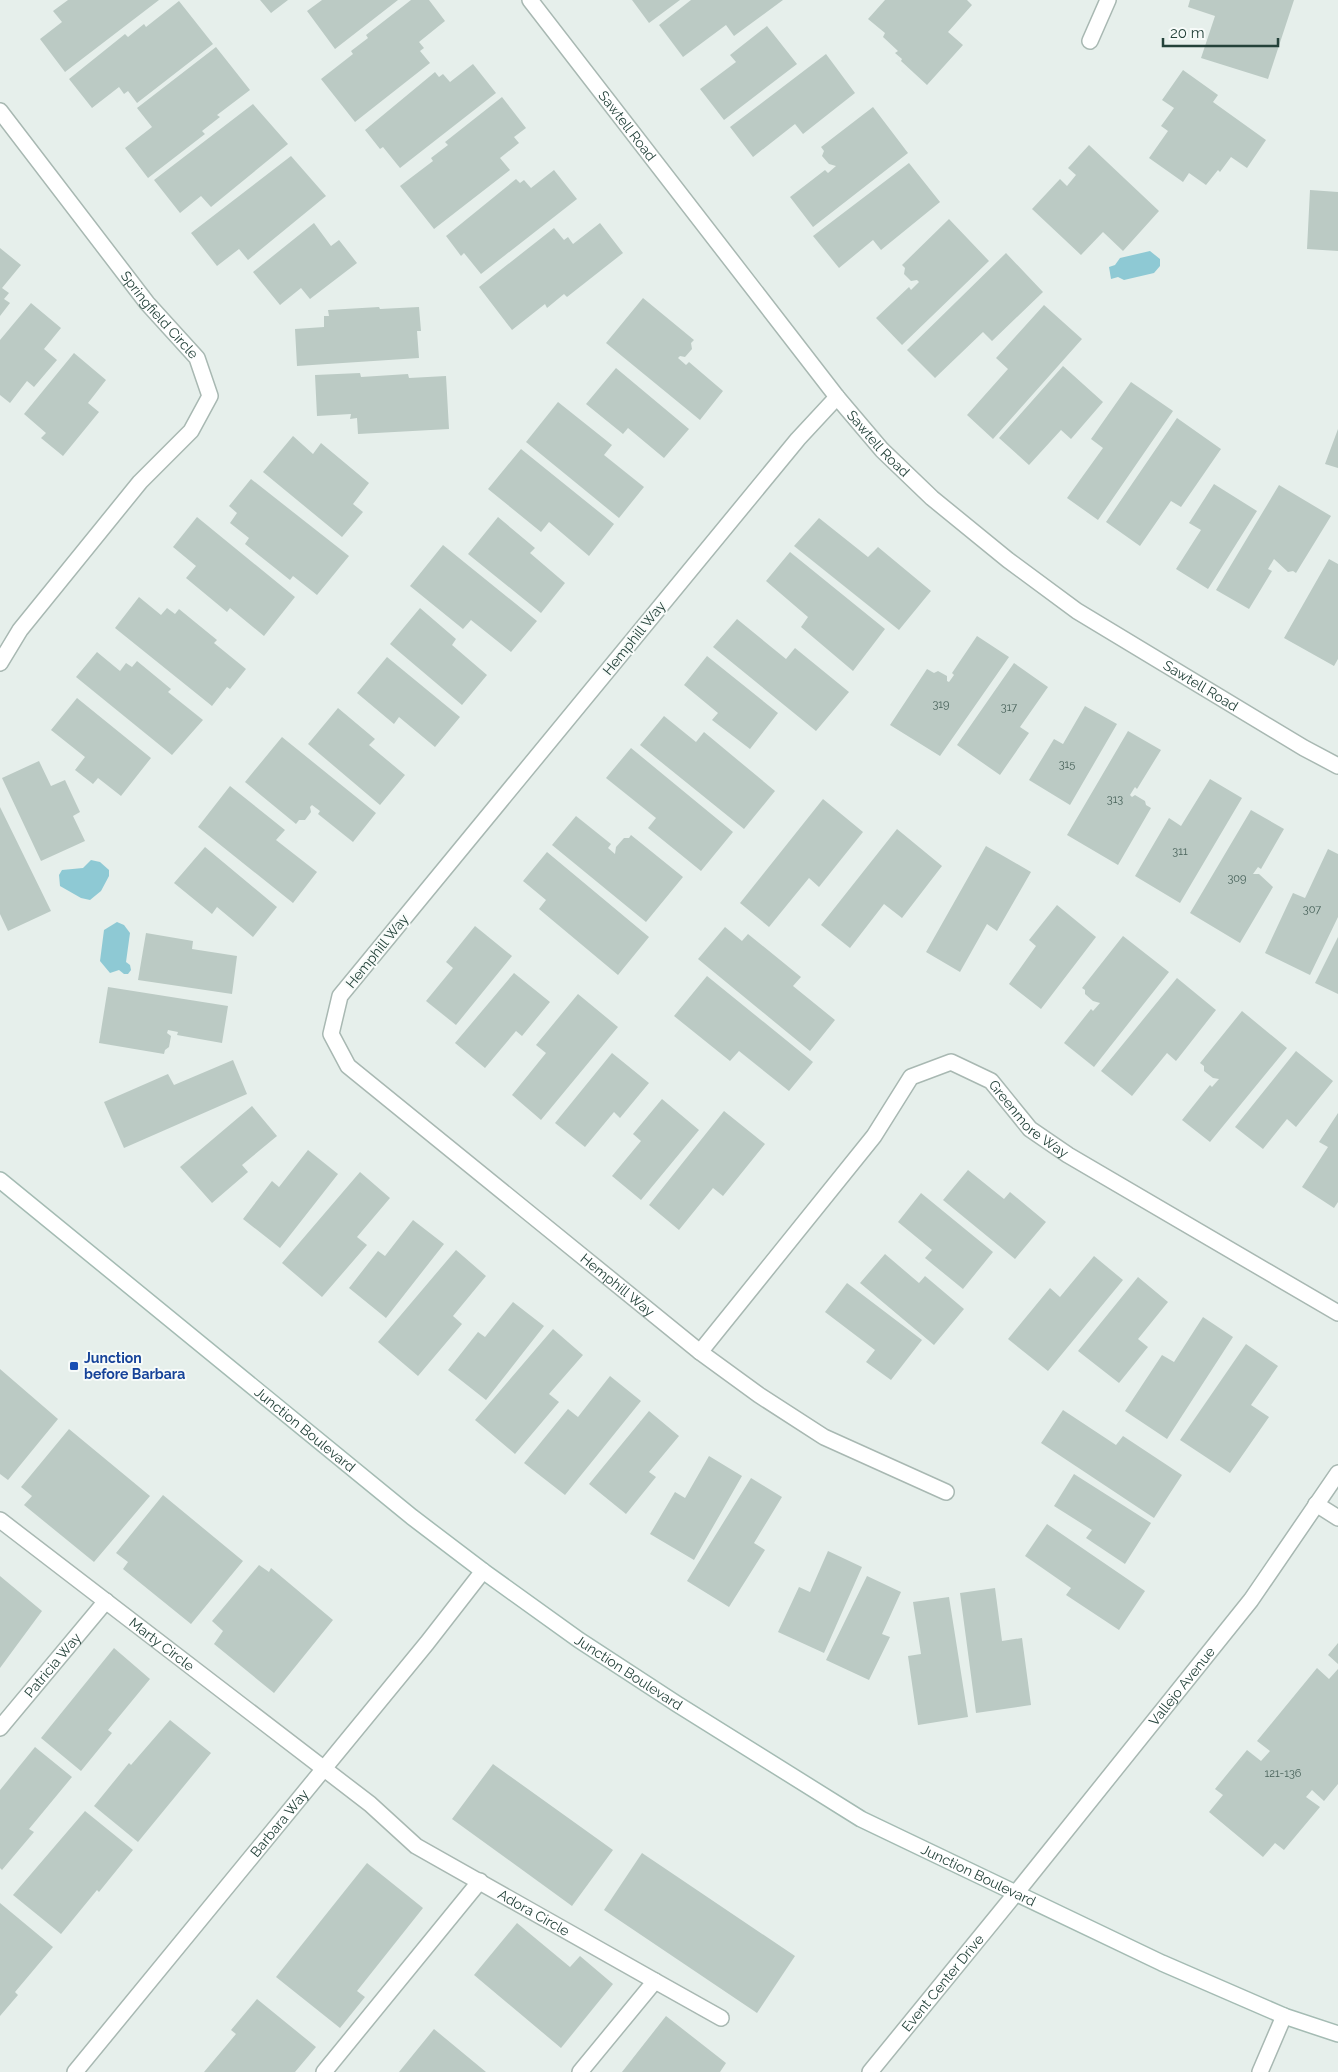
<svg xmlns="http://www.w3.org/2000/svg" width="1338" height="2072" viewBox="0 0 1338 2072" font-family="Raleway,sans-serif">
<style>
.water{fill:#8ec9d4}
.building{fill:#bbcac4}
.lines{fill:none;stroke-linecap:round;stroke-linejoin:round}
.lane-casing{stroke:#a8b8b2;stroke-width:18}
.street-casing{stroke:#a8b8b2;stroke-width:18}
.secondary-casing{stroke:#a4bbb3;stroke-width:18}
.lane{stroke:#fff;stroke-width:15}
.street{stroke:#fff;stroke-width:15}
.secondary{stroke:#fff;stroke-width:15}
.transit-dot{fill:#1a4fb4;stroke:#f7fbf9;stroke-width:2}
.labels{text-anchor:middle;stroke-width:4;stroke-linejoin:round;paint-order:stroke}
.number-label{font-size:11px;fill:#4a645c}
.street-label{font-size:14px;fill:#24423a;stroke:#f7fbf9}
.transit-label{font-size:14px;font-weight:bold;fill:#164399;stroke:#f7fbf9;text-anchor:start}
</style>
<rect width="100%" height="100%" fill="#e6efeb"/>
<path class="water" d="M1150,251L1160,259V266L1154,273L1124,280L1118,277L1111,279L1109,267L1115,265L1120,258Z
M91,860L100,862L109,870V876L101,891L90,900L81,898L60,886L59,875L62,870L83,868Z
M117,922L124,925L130,933L126,962L130,965L131,970L128,974H124L119,970L110,973L100,961L104,930Z"/>
<path class="building" d="M68,0H159L65,72L40,39L62,22L53,11Z
M260,0H288L271,13Z
M322,0H398L335,49L307,11Z
M411,0H429L445,21L419,42L424,48L420,51L430,63L355,122L321,79L353,54L351,51L368,38L366,35Z
M632,0H680L649,23Z
M691,0H783L734,36L726,25L683,57L659,25Z
M885,0H967L972,5L948,32L963,45L927,85L901,61L902,59L895,53L898,51L883,37L885,33L868,19Z
M1190,0H1294L1268,79L1201,58L1215,16L1188,7Z
M179,1L213,44L137,103L128,91L124,94L119,87L92,108L69,79L125,34L128,37L144,24L146,27Z
M767,26L797,64L724,120L700,89L736,62L730,55Z
M216,47L250,90L217,115L220,117L202,131L205,134L148,178L125,148L152,127L137,108Z
M826,54L855,93L803,134L795,124L753,157L730,127Z
M473,64L496,93L400,168L383,147L380,149L365,130L435,72L439,77L443,74L450,82Z
M1183,70L1218,95L1213,102L1266,140L1247,168L1231,157L1220,172L1218,170L1206,185L1189,173L1183,182L1149,158L1168,131L1161,126L1174,108L1162,100Z
M502,97L526,128L514,137L519,143L500,158L510,170L434,229L400,186L433,161L431,158L448,145L445,142Z
M253,104L288,144L211,207L201,196L180,213L154,180Z
M873,107L908,153L813,227L790,197L825,170L828,173L836,166L829,164L822,156L824,151L821,147Z
M1089,145L1159,211L1123,251L1103,232L1081,255L1032,209L1060,179L1067,186L1076,175L1068,168Z
M291,156L326,196L248,260L239,249L217,266L191,233Z
M909,163L940,202L881,250L873,240L839,268L813,236Z
M554,170L577,199L481,274L464,253L461,256L446,236L516,179L520,183L524,180L531,188Z
M1310,190L1338,192V251L1307,249Z
M949,219L989,261L902,345L876,318L909,287L911,290L919,282L917,280L911,281L904,274L905,268L902,265Z
M314,223L331,246L339,240L357,263L310,299L301,288L280,305L253,272Z
M600,223L623,253L567,297L564,294L547,308L545,304L512,330L479,287L554,228L564,240L568,237L573,244Z
M0,248L21,265L2,288L9,293L4,299L10,303L0,316Z
M1006,253L1043,292L992,341L983,332L935,378L907,350Z
M643,298L694,340L691,343L692,349L685,357L680,356L678,358L686,365L689,362L723,391L700,420L606,343Z
M31,303L61,328L44,349L57,360L34,387L27,381L10,403L0,395V340Z
M1044,305L1082,339L993,439L967,415L1008,369L996,358Z
M379,307L380,309L419,307L421,331H417L419,358L297,366L295,329L324,327V316H329L328,310Z
M74,353L106,380L88,403L99,412L63,456L41,438L46,433L24,414Z
M1063,366L1103,402L1071,439L1061,430L1029,465L999,438Z
M616,368L689,429L664,458L628,428L623,434L586,404Z
M360,373L361,377L408,374L409,378L446,376L449,429L358,434L357,418L350,419L351,414L317,416L315,375Z
M1131,382L1173,411L1098,520L1067,498L1103,448L1091,439Z
M558,402L612,445L604,455L644,487L619,518L526,442Z
M1177,418L1221,449L1181,507L1171,501L1140,546L1106,522Z
M1338,429V468L1325,464Z
M293,436L313,454L321,443L369,483L353,504L363,512L342,537L263,472Z
M521,449L614,524L589,556L549,522L541,532L488,489Z
M251,479L349,556L317,595L293,576L290,580L245,544L249,538L230,523L237,513L229,506Z
M1214,484L1257,511L1208,589L1176,569L1201,530L1189,523Z
M1279,485L1331,516L1296,573L1293,571L1288,572L1274,559L1268,569L1272,571L1249,609L1216,590Z
M197,517L295,597L264,636L230,608L227,612L186,578L196,566L173,547Z
M498,517L535,548L530,553L565,583L541,613L468,554Z
M819,518L868,557L878,547L931,591L899,630L794,546Z
M443,545L537,621L511,652L471,620L463,629L410,586Z
M790,552L885,629L853,671L801,627L808,617L766,581Z
M1329,559L1338,564V659L1334,666L1284,638Z
M139,597L161,615L167,608L175,614L179,609L217,640L214,643L246,669L230,689L227,687L212,706L115,628Z
M420,608L456,639L452,645L487,675L462,705L390,644Z
M737,619L786,659L795,648L849,692L816,731L713,647Z
M977,636L1009,657L940,756L890,725L927,669L934,673L938,671L947,676V681L949,682L954,675L952,673Z
M97,652L120,671L126,663L132,667L137,661L171,689L168,692L203,720L172,755L76,677Z
M707,656L778,713L750,749L712,720L718,713L684,685Z
M387,657L460,717L435,747L399,717L394,724L357,693Z
M1014,663L1048,687L1020,727L1029,733L1000,775L957,745Z
M77,698L151,758L121,796L98,778L93,784L75,770L85,757L51,730Z
M1085,706L1117,724L1070,805L1029,780L1054,739L1063,744Z
M338,708L375,739L369,745L405,775L380,805L308,744Z
M664,716L696,742L704,732L775,791L744,829L640,745Z
M1128,731L1161,750L1137,789L1135,787L1130,795L1132,797L1135,795L1145,801L1146,805L1151,808L1118,865L1067,835Z
M282,737L376,813L353,842L318,814L320,811L312,805L310,807L311,812L305,820H299L296,824L245,782Z
M631,748L733,832L701,871L648,828L656,818L606,778Z
M39,761L51,786L65,780L80,812L73,816L85,841L41,861L2,778Z
M1210,779L1242,798L1180,903L1135,876L1169,818L1181,826Z
M230,786L285,830L276,840L317,872L293,903L198,827Z
M823,799L863,832L819,887L809,878L769,927L740,903Z
M0,807L51,911L8,931L0,914Z
M1251,810L1284,829L1261,869L1258,867L1253,874H1259L1273,887L1240,943L1190,913Z
M576,816L611,844L608,848L615,854L616,847L624,838H629L631,835L683,877L646,922L552,845Z
M897,829L942,866L902,918L884,904L850,948L821,925Z
M986,846L1031,872L997,931L987,924L960,972L926,952Z
M205,847L277,907L253,937L217,907L212,914L174,883Z
M1328,849L1338,854V917L1310,975L1265,953L1293,893L1305,898Z
M547,852L649,937L618,975L539,909L546,900L523,881Z
M1057,905L1096,937L1041,1009L1009,984L1036,946L1029,940Z
M475,926L512,956L456,1025L426,1001L453,968L446,962Z
M725,927L742,941L748,934L801,977L793,986L835,1020L810,1051L698,959Z
M146,933L193,941L192,949L237,956L232,994L138,980Z
M1123,936L1169,972L1094,1067L1064,1043L1091,1009L1093,1011L1100,1003L1093,1001L1085,994V990L1082,988Z
M1338,937V994L1315,983Z
M514,973L550,1002L522,1036L516,1031L485,1068L455,1043Z
M707,976L813,1062L789,1091L739,1051L730,1061L674,1016Z
M1177,978L1216,1010L1176,1061L1167,1053L1132,1096L1101,1071Z
M108,987L228,1006L222,1043L177,1035L178,1032L168,1030L167,1033L171,1036L169,1047L165,1050L164,1054L99,1043Z
M578,994L618,1027L541,1120L512,1095L546,1053L536,1045Z
M1242,1011L1287,1048L1210,1142L1182,1120L1210,1085L1212,1087L1219,1079L1213,1078L1204,1071V1066L1200,1063Z
M1296,1051L1333,1081L1296,1127L1287,1119L1263,1149L1235,1127Z
M612,1053L649,1083L620,1118L614,1112L585,1147L555,1123Z
M233,1060L247,1094L124,1148L104,1102L168,1074L174,1085Z
M662,1099L699,1130L641,1200L612,1176L641,1141L633,1134Z
M252,1106L277,1136L242,1165L248,1172L212,1203L180,1167Z
M724,1111L765,1144L723,1196L713,1188L679,1230L649,1205Z
M1338,1113V1202L1334,1208L1302,1187L1328,1147L1319,1142Z
M308,1150L338,1174L280,1248L243,1219L272,1181L279,1187Z
M968,1170L1004,1199L1010,1192L1046,1222L1015,1259L943,1200Z
M360,1172L390,1198L357,1237L367,1245L322,1297L282,1263Z
M921,1193L993,1252L963,1289L925,1258L932,1250L898,1222Z
M413,1220L444,1244L386,1318L349,1288L378,1251L385,1256Z
M456,1250L486,1276L453,1316L462,1324L418,1376L378,1342Z
M885,1254L919,1283L925,1276L964,1309L934,1345L860,1283Z
M1094,1256L1123,1280L1048,1371L1008,1339L1050,1288L1060,1297Z
M1138,1277L1168,1302L1138,1339L1148,1347L1119,1383L1078,1351Z
M847,1283L922,1340L891,1380L866,1362L875,1350L825,1312Z
M513,1302L544,1326L486,1400L448,1370L478,1332L485,1337Z
M1203,1317L1233,1337L1167,1439L1125,1411L1162,1355L1174,1362Z
M553,1329L583,1355L549,1394L559,1402L515,1454L475,1420Z
M1246,1344L1278,1366L1251,1405L1269,1417L1230,1473L1180,1440Z
M0,1369L58,1419L8,1480L0,1474Z
M610,1376L641,1401L565,1495L524,1463L568,1409L578,1417Z
M1063,1410L1116,1445L1123,1436L1182,1475L1154,1518L1041,1443Z
M649,1411L679,1436L649,1472L656,1477L626,1514L589,1484Z
M69,1429L150,1496L94,1562L24,1505L32,1496L21,1487Z
M709,1456L742,1476L694,1560L650,1534L675,1492L685,1498Z
M1074,1474L1151,1523L1125,1564L1086,1538L1092,1530L1054,1506Z
M751,1478L782,1497L754,1543L765,1550L729,1607L687,1581Z
M163,1495L243,1561L191,1624L123,1569L128,1562L116,1553Z
M1047,1524L1145,1591L1119,1630L1066,1595L1071,1588L1025,1556Z
M828,1551L862,1567L824,1653L778,1632L799,1587L810,1592Z
M259,1565L269,1572L271,1568L333,1620L274,1693L214,1644L223,1631L212,1621Z
M0,1576L42,1611L0,1668Z
M867,1576L901,1592L882,1634L890,1637L869,1680L826,1660Z
M995,1588L1002,1641L1022,1638L1031,1705L976,1713L960,1593Z
M949,1597L968,1717L918,1725L908,1656L921,1654L913,1602Z
M1338,1643V1664L1328,1655Z
M114,1648L150,1679L108,1730L112,1733L81,1771L41,1738Z
M1317,1668L1329,1679L1338,1669V1784L1324,1801L1312,1790L1306,1797L1320,1807L1284,1850L1275,1843L1263,1857L1209,1812L1223,1795L1215,1789L1247,1750L1261,1761L1270,1751L1257,1741Z
M170,1720L211,1753L138,1842L94,1806L129,1763L131,1765Z
M35,1747L72,1777L29,1829L34,1832L2,1870L0,1868V1790Z
M493,1764L613,1850L572,1906L452,1819Z
M85,1811L133,1850L99,1892L97,1890L61,1934L13,1895Z
M642,1853L795,1956L757,2013L604,1910Z
M367,1863L423,1908L357,1991L365,1997L340,2028L276,1977Z
M0,1903L53,1947L15,1992L18,1995L0,2016Z
M517,1923L570,1967L580,1956L613,1984L561,2048L474,1975Z
M257,1999L316,2047L295,2072H204L236,2034L231,2030Z
M666,2016L726,2063L720,2072H622Z
M434,2029L486,2072H399Z"/>
<g class="lines">
<g class="lane-casing">
<g id="lane">
<path d="M1316,1504L1338,1518"/>
<path id="s1" d="M0,1520L370,1804L416,1846L655,1981L580,2072"/>
<path id="s2" d="M0,1728L106,1601"/>
<path d="M655,1981L721,2018"/>
<path d="M324,2072L480,1881"/>
<path id="s3" d="M870,2072L1016,1893"/>
</g>
</g>
<g class="street-casing">
<g id="street">
<path id="s4" d="M530,0L837,397L882,450L932,498L1008,560L1077,611L1304,748L1338,766"/>
<path d="M1090,41L1108,0"/>
<path id="s5" d="M0,111L147,303L197,358L210,396L191,431L140,482L20,630L0,663"/>
<path id="s6" d="M837,397L798,439L340,996L331,1034L348,1066L700,1352L759,1395L824,1437L946,1492"/>
<path id="s7" d="M700,1352L874,1136L911,1077L951,1062L991,1081L1030,1129L1068,1155L1338,1313"/>
<path id="s8" d="M1016,1893L1251,1600L1338,1473"/>
<path id="s9" d="M75,2072L427,1643L483,1571"/>
<path d="M1260,2072L1284,2016"/>
</g>
</g>
<g class="secondary-casing">
<g id="secondary">
<path id="s10" d="M0,1180L412,1517L483,1571L579,1640L677,1704L861,1819L1162,1963L1284,2016L1338,2034"/>
</g>
</g>
<use href="#lane" class="lane"/>
<use href="#street" class="street"/>
<use href="#secondary" class="secondary"/>
</g>
<rect class="transit-dot" x="69" y="1361" width="10" height="10" rx="2.5"/>
<g class="labels">
<g class="number-label">
<text x="941" y="708">319</text>
<text x="1009" y="711">317</text>
<text x="1067" y="768">315</text>
<text x="1115" y="803">313</text>
<text x="1180" y="855">311</text>
<text x="1237" y="882">309</text>
<text x="1312" y="913">307</text>
<text x="1283" y="1777">121-136</text>
</g>
<g class="street-label">
<text dy="5" stroke="none"><textPath href="#s4" startOffset="159">Sawtell Road</textPath></text>
<text dy="5" stroke="none"><textPath href="#s5" startOffset="259">Springfield Circle</textPath></text>
<text dy="5" stroke="none"><textPath href="#s4" startOffset="564">Sawtell Road</textPath></text>
<text transform="translate(634 638) rotate(-51)" y="5">Hemphill Way</text>
<text dy="5" stroke="none"><textPath href="#s4" startOffset="969">Sawtell Road</textPath></text>
<text transform="translate(377 951) rotate(-51)" y="5">Hemphill Way</text>
<text dy="5" stroke="none"><textPath href="#s7" startOffset="488">Greenmore Way</textPath></text>
<text dy="5" stroke="none"><textPath href="#s6" startOffset="1201">Hemphill Way</textPath></text>
<text dy="5" stroke="none"><textPath href="#s10" startOffset="394">Junction Boulevard</textPath></text>
<text dy="5" stroke="none"><textPath href="#s1" startOffset="204">Marty Circle</textPath></text>
<text dy="5" stroke="none"><textPath href="#s2" startOffset="82">Patricia Way</textPath></text>
<text dy="5" stroke="none"><textPath href="#s10" startOffset="799">Junction Boulevard</textPath></text>
<text dy="5" stroke="none"><textPath href="#s8" startOffset="265">Vallejo Avenue</textPath></text>
<text dy="5" stroke="none"><textPath href="#s9" startOffset="322">Barbara Way</textPath></text>
<text dy="5" stroke="none"><textPath href="#s10" startOffset="1204">Junction Boulevard</textPath></text>
<text dy="5" stroke="none"><textPath href="#s1" startOffset="664">Adora Circle</textPath></text>
<text dy="5" stroke="none"><textPath href="#s3" startOffset="115">Event Center Drive</textPath></text>
</g>
<g class="transit-label">
<text x="84" y="1363">Junction<tspan x="84" dy="16">before Barbara</tspan></text>
</g>
</g>
<path d="M1163 38v8h115v-8" fill="none" stroke="#24423a" stroke-width="2.5"/>
<text x="1170" y="38" font-size="15" fill="#24423a" stroke="#f7fbf9" stroke-width="4" paint-order="stroke">20 m</text>
</svg>
